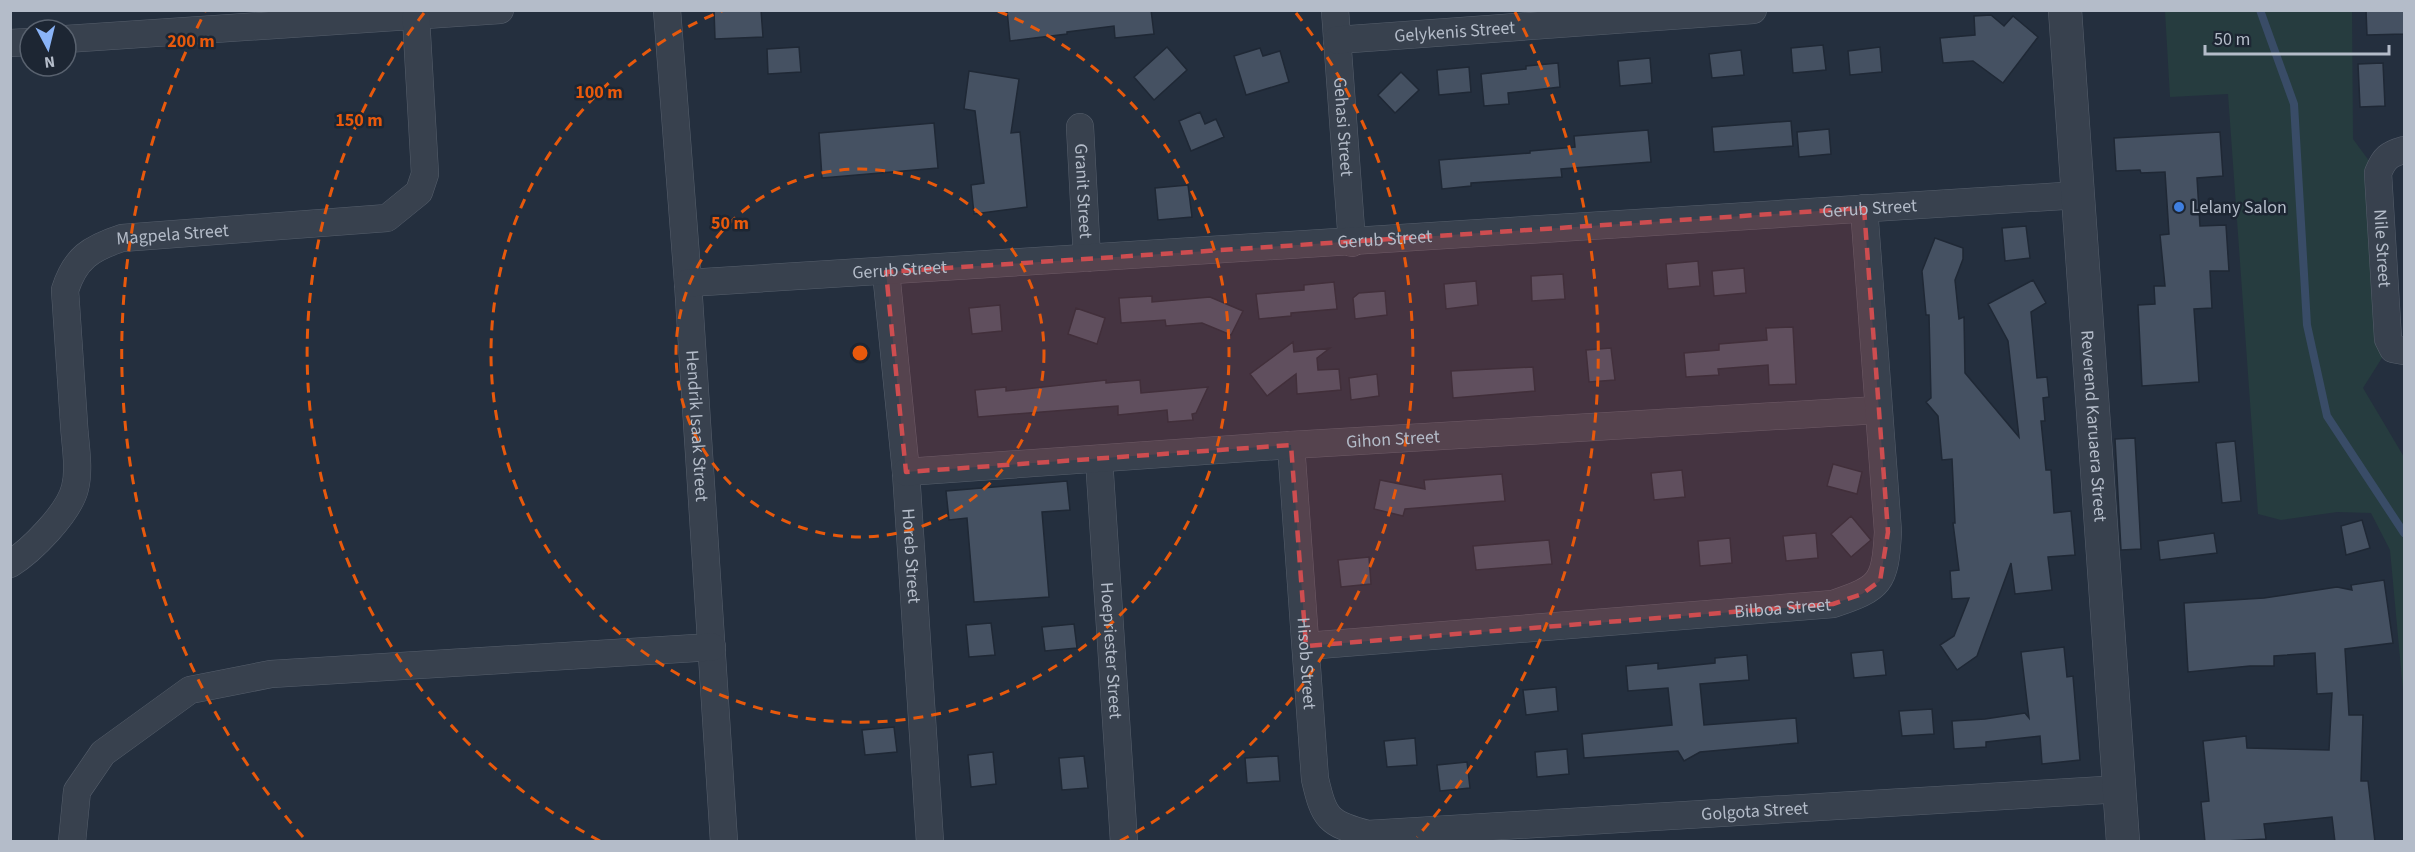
<svg xmlns="http://www.w3.org/2000/svg" width="2415" height="852" viewBox="0 0 2415 852" font-family="'Source Sans 3',sans-serif">
<style>
.green{fill:#263c3f}
.lines{fill:none;stroke-linecap:round;stroke-linejoin:round}
.stream{stroke:#394c67;stroke-width:8}
.building{fill:#455162;stroke:#1f2835;stroke-width:1.5}
.minor-casing{stroke:#565f6c;stroke-width:28}
.tertiary-casing{stroke:#565f6c;stroke-width:34}
.minor{stroke:#38414e;stroke-width:27}
.tertiary{stroke:#38414e;stroke-width:33}
.marked{fill:#ce4d50;fill-opacity:0.2;stroke:#ce4d50;stroke-width:4.5;stroke-dasharray:12 8;stroke-linejoin:round}
.ring{fill:none;stroke:#e8590c;stroke-width:3;stroke-dasharray:10 8}
.shop-dot{fill:#3f7fe0;stroke:#1d2633;stroke-width:2}
.labels{text-anchor:middle;stroke-width:5;stroke-linejoin:round;paint-order:stroke}
.street-label{font-size:18px;fill:#b4bcc9;stroke:#1d2633}
.poi-label{font-size:18px;fill:#b4bcc9;stroke:#1d2633;text-anchor:start}
.centre{fill:#e8590c;stroke:#1d2633;stroke-width:3}
.ring-label{font-size:18px;text-anchor:middle;font-weight:bold;fill:#e8590c;stroke:#1d2633;stroke-width:5;stroke-linejoin:round;paint-order:stroke}
</style>
<rect width="100%" height="100%" fill="#242f3e"/>
<path class="green" d="M2165,11H2352L2353,139L2378,173L2390,345L2363,388L2404,457V701L2390,550L2371,513L2337,512L2281,520L2258,514L2228,94L2170,97Z"/>
<g class="lines">
<path class="stream" d="M2260,10L2294,104L2307,325L2327,416L2404,533"/>
</g>
<path class="building" d="M714,10H761L763,37L715,39Z
M1007,10H1151L1154,34L1115,38L1114,26L1067,32V34L1010,41Z
M2366,10H2404V34L2367,35Z
M1991,15L2004,26L2013,16L2038,37L2003,83L1973,61L1943,63L1940,38L1975,35L1974,16Z
M1823,45L1826,70L1793,73L1791,48Z
M799,47L801,72L768,74L767,49Z
M1167,47L1187,70L1154,100L1134,77Z
M1880,47L1882,72L1850,75L1848,51Z
M1260,48L1263,56L1280,51L1289,82L1246,95L1234,56Z
M1741,50L1744,75L1712,78L1709,54Z
M1650,58L1652,83L1620,86L1618,61Z
M1558,63L1560,87L1508,93L1509,104L1484,106L1481,74L1526,69V66Z
M2383,63L2385,106L2360,107L2358,64Z
M1469,67L1471,92L1439,95L1437,70Z
M969,71L1019,79L1011,133L1020,132L1027,207L974,214L971,185L984,183L975,111L964,109Z
M1401,72L1419,90L1395,113L1378,95Z
M1200,112L1205,124L1216,119L1224,137L1191,151L1179,121Z
M1791,121L1793,146L1714,152L1712,127Z
M934,123L938,168L822,178L819,133Z
M1829,129L1831,154L1799,157L1797,132Z
M1648,130L1651,162L1561,169L1562,177L1471,183V186L1442,189L1439,160L1530,153V151L1575,147L1574,136Z
M2220,132L2223,176L2197,178L2200,226L2226,225L2229,271H2210L2212,308L2194,309L2199,382L2142,386L2138,305L2155,304L2154,286H2165L2160,235L2169,234L2165,172L2141,173L2140,170L2116,171L2114,138Z
M1188,185L1192,217L1158,220L1155,188Z
M2026,226L2030,258L2005,261L2002,228Z
M1935,238L1963,248V259L1955,280L1959,319L1964,317L1965,373L2019,437L2008,341L1988,304L2033,280L2046,303L2031,312L2037,378L2047,377L2049,397L2043,398L2045,421H2041L2046,470H2051L2054,513L2071,511L2075,555L2048,557L2052,590L2015,594L2011,563L1977,656L1957,670L1940,645L1954,636L1969,598L1952,599L1950,571L1959,570L1953,523H1955L1952,459L1942,460L1938,416L1926,402L1931,398L1929,315H1926L1922,271Z
M1698,261L1700,286L1668,289L1666,264Z
M1744,268L1746,293L1714,296L1712,271Z
M1563,274L1565,299L1532,301L1531,276Z
M1476,281L1478,305L1446,309L1444,284Z
M1334,282L1337,309L1291,313V316L1259,319L1256,294L1304,290V285Z
M1385,291L1387,315L1355,319L1353,298L1359,293Z
M1152,296V302L1210,297L1243,311L1231,335L1202,323L1166,326L1165,320L1121,323L1119,298Z
M1000,305L1002,331L972,334L969,308Z
M1076,308L1105,318L1097,344L1068,334Z
M1793,327L1796,384L1769,385L1768,365L1718,369L1719,375L1686,377L1684,353L1719,350V344L1767,340L1766,328Z
M1293,342L1294,352L1330,348L1317,358L1318,370L1339,369L1341,390L1297,394L1296,374L1267,396L1250,374Z
M1611,348L1615,380L1589,382L1586,350Z
M1533,367L1535,391L1453,398L1451,371Z
M1377,374L1379,396L1351,400L1349,378Z
M1106,380V383L1140,380L1141,393L1208,387L1196,413L1192,414L1193,420L1168,422L1167,410L1118,415V406L978,417L975,390L1006,387V391Z
M2135,438L2141,549L2121,550L2115,439Z
M2235,441L2241,501L2222,503L2216,443Z
M1833,464L1862,472L1857,494L1827,486Z
M1682,470L1685,497L1654,500L1651,473Z
M1502,474L1505,501L1405,509L1403,516L1374,509L1380,480L1425,489L1424,480Z
M1067,481L1070,510L1042,512L1049,597L974,602L967,518L949,520L946,491Z
M1851,516L1871,540L1851,557L1831,534Z
M2362,520L2370,548L2346,555L2341,526Z
M1816,533L1818,558L1786,561L1783,536Z
M2214,533L2217,553L2160,560L2158,541Z
M1730,538L1732,563L1700,566L1698,541Z
M1549,540L1552,564L1476,570L1473,546Z
M1369,557L1371,584L1341,587L1338,560Z
M2384,580L2393,643L2345,649L2349,715H2363L2361,781H2368L2375,842H2335L2332,817L2264,824L2266,839L2205,842L2201,802L2209,801L2203,741L2246,736L2247,748L2329,750L2332,693L2317,694L2315,653L2274,656V666H2250L2188,672L2184,603L2264,598L2337,587L2352,590L2351,585Z
M991,623L995,655L969,657L966,625Z
M1074,624L1077,648L1045,651L1042,627Z
M2064,647L2067,677L2073,676L2080,760L2042,764L2040,736L1986,742V747L1954,749L1952,721L1985,719L2025,713L2029,718L2021,652Z
M1883,650L1886,675L1854,678L1851,653Z
M1747,655L1749,680L1700,684L1704,725L1796,718L1798,743L1700,752L1684,761L1678,751L1584,758L1582,734L1672,725L1668,688L1628,691L1626,666L1658,663V669L1715,663V658Z
M1556,687L1558,711L1526,715L1523,690Z
M1932,709L1934,734L1902,736L1899,711Z
M894,727L897,752L865,755L862,730Z
M1415,738L1417,765L1387,767L1384,741Z
M1567,749L1569,774L1537,777L1535,752Z
M993,752L996,784L971,787L968,755Z
M1084,756L1088,788L1062,790L1059,758Z
M1278,756L1280,781L1247,783L1245,758Z
M1467,762L1470,788L1440,791L1437,765Z"/>
<g class="lines">
<g class="minor-casing">
<g id="minor">
<path id="s1" d="M667,10L688,283L724,842"/>
<path id="s2" d="M1335,10L1352,243"/>
<path d="M66,39L500,10"/>
<path id="s3" d="M1337,40L1753,10"/>
<path d="M10,43L30,42"/>
<path id="s4" d="M1080,127L1087,258"/>
<path id="s5" d="M2404,150C2389,154 2384,158 2378,173L2388,339L2393,349L2404,351"/>
<path id="s6" d="M886,272L906,472L930,842"/>
<path id="s7" d="M688,283L2079,195"/>
<path id="s8" d="M1291,445L1315,779C1324,818 1328,824 1368,834L2121,789"/>
<path id="s9" d="M1099,459L1124,842"/>
<path id="s10" d="M906,472L1291,445L1878,410"/>
<path id="s11" d="M10,564C31,551 69,513 75,488C80,468 75,444 74,424C71,379 68,335 65,290C75,258 91,248 122,238L387,218L419,192L425,174L416,17"/>
<path id="s12" d="M1306,646L1833,604C1881,588 1885,583 1888,532L1864,208"/>
<path d="M72,842L77,791L103,753L190,690L271,674L712,647"/>
</g>
</g>
<g class="tertiary-casing">
<g id="tertiary">
<path id="s13" d="M2065,10L2123,842"/>
</g>
</g>
<use href="#minor" class="minor"/>
<use href="#tertiary" class="tertiary"/>
</g>
<path class="marked" d="M1864,208L1888,532L1880,581L1862,594L1833,604L1306,646L1291,445L906,472L886,272Z"/>
<g class="ring">
<circle cx="860" cy="353" r="184"/>
<path d="M998 11A369 369 0 1 1 722 11"/>
<path d="M600 841A553 553 0 0 1 424 13M1296 13A553 553 0 0 1 1120 841"/>
<path d="M303 837A738 738 0 0 1 205 12M1515 12A738 738 0 0 1 1417 837"/>
</g>
<circle class="shop-dot" cx="2179" cy="207" r="6"/>
<g class="labels">
<g class="street-label">
<text dy="6" stroke="none"><textPath href="#s3" startOffset="118">Gelykenis Street</textPath></text>
<text dy="6" stroke="none"><textPath href="#s2" startOffset="117">Gehasi Street</textPath></text>
<text dy="6" stroke="none"><textPath href="#s4" startOffset="64">Granit Street</textPath></text>
<text dy="6" stroke="none"><textPath href="#s7" startOffset="1184">Gerub Street</textPath></text>
<text dy="6" stroke="none"><textPath href="#s11" startOffset="432">Magpela Street</textPath></text>
<text dy="6" stroke="none"><textPath href="#s7" startOffset="698">Gerub Street</textPath></text>
<text dy="6" stroke="none"><textPath href="#s5" startOffset="112">Nile Street</textPath></text>
<text dy="6" stroke="none"><textPath href="#s7" startOffset="212">Gerub Street</textPath></text>
<text dy="6" stroke="none"><textPath href="#s1" startOffset="417">Hendrik Isaak Street</textPath></text>
<text dy="6" stroke="none"><textPath href="#s13" startOffset="417">Reverend Karuaera Street</textPath></text>
<text dy="6" stroke="none"><textPath href="#s10" startOffset="488">Gihon Street</textPath></text>
<text dy="6" stroke="none"><textPath href="#s6" startOffset="285">Horeb Street</textPath></text>
<text dy="6" stroke="none"><textPath href="#s12" startOffset="478">Bilboa Street</textPath></text>
<text dy="6" stroke="none"><textPath href="#s9" startOffset="192">Hoepriester Street</textPath></text>
<text dy="6" stroke="none"><textPath href="#s8" startOffset="219">Hisob Street</textPath></text>
<text dy="6" stroke="none"><textPath href="#s8" startOffset="806">Golgota Street</textPath></text>
</g>
<g class="poi-label">
<text x="2191" y="213">Lelany Salon</text>
</g>
</g>
<circle cx="860" cy="353" r="9" class="centre"/>
<g class="ring-label">
<text x="191" y="47">200 m</text>
<text x="599" y="98">100 m</text>
<text x="359" y="126">150 m</text>
<text x="730" y="229">50 m</text>
</g>
<rect width="2415" height="852" fill="none" stroke="#b4bcc9" stroke-width="24"/>
<g transform="translate(48 48) rotate(173)"><circle r="28" fill="#1d2633" stroke="#59626f" stroke-width="1.5"/>
<path d="M0-4.5L10 22L0 15L-10 22Z" fill="#8ab4f8"/>
<text y="-9" font-size="16" font-weight="bold" text-anchor="middle" fill="#b4bcc9">N</text>
</g>
<path d="M2205 45v9h184v-9" fill="none" stroke="#b4bcc9" stroke-width="3"/>
<text x="2214" y="45" font-size="18" fill="#b4bcc9" stroke="#1d2633" stroke-width="4.5" paint-order="stroke">50 m</text>
</svg>
